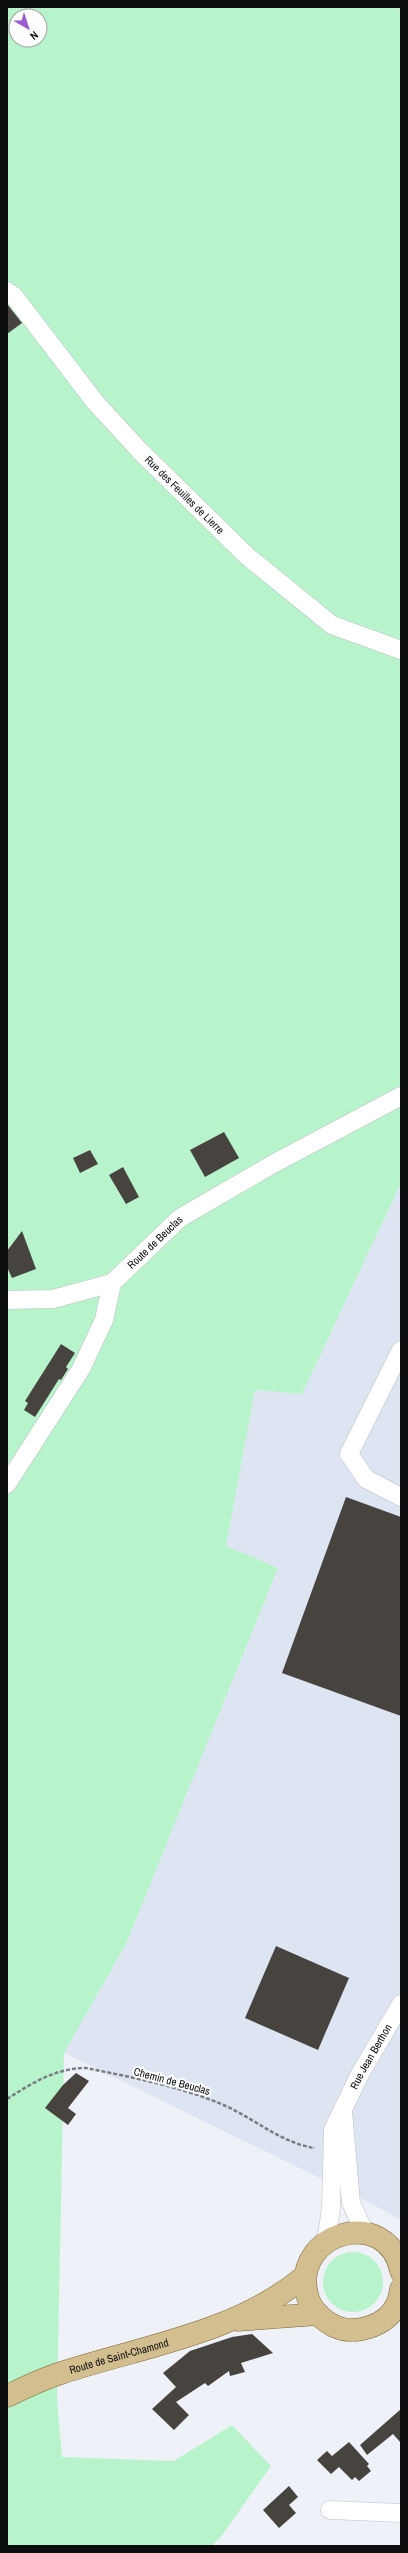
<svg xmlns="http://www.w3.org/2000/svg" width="408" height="2553" viewBox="0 0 408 2553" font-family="'Archivo Narrow',sans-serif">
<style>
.built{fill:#dee5f2}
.green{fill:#b8f4cb;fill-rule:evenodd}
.building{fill:#47433f}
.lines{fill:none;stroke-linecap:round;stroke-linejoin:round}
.minor-casing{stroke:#bdc1c7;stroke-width:19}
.major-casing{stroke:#7b6432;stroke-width:23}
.path{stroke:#7a7c80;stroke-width:2.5;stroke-dasharray:4 2;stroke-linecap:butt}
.minor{stroke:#fff;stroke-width:18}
.major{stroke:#d3be8f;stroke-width:22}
.labels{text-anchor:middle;stroke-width:4;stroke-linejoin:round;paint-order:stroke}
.street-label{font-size:11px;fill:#0d0e10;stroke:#fefefe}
</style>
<rect width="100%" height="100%" fill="#eef1f7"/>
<path class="built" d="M401,1183V2220L363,2199L64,2053L126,1944L278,1568L226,1546L255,1390L302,1394Z"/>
<path class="green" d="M7,7H401V1183L302,1394L255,1390L226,1546L278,1568L126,1944L64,2053L57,2400L62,2457L174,2461L232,2425L271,2466L220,2538L211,2546H7ZM16,16H40V40H16Z
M323 2282a30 30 0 1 1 60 0a30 30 0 1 1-60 0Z"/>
<path class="building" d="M7,304L22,323L7,334Z
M224,1132L239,1158L205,1177L190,1150Z
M90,1150L98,1164L80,1173L73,1158Z
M123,1167L139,1197L126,1204L109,1175Z
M22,1231L36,1269L12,1278L7,1267V1251Z
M61,1344L75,1353L66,1367L68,1369L61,1380L59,1379L35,1417L24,1410L28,1403L25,1401Z
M346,1497L401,1517V1716L282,1673Z
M276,1946L349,1978L318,2050L245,2018Z
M76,2073L89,2081L68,2108L76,2114L68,2125L45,2108L63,2085Z
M252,2334L273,2353L241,2363L245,2372L230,2376L229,2371L208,2386L205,2383L176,2402L189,2415L174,2430L152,2409L176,2387L163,2373L190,2351L232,2337Z
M401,2409V2443L393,2434L367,2455L360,2445Z
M349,2442L369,2464L367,2466L371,2471L359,2481L355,2477L352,2480L339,2467L331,2474L317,2460L327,2451L332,2456Z
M289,2486L298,2497L289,2505L296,2513L279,2528L263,2510Z"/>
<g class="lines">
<g class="minor-casing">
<g id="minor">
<path id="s1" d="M7,291L14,296L95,402L140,451L247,556L332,625L401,650"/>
<path d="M7,1300L53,1299L112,1283"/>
<path d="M401,1350L349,1454L366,1479L401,1497"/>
<path id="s2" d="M7,1484L81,1369L104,1320L112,1283L180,1218L273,1164L401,1096"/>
<path d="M343,2111L351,2203L365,2233"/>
<path id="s3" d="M326,2242L331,2208L333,2130L360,2074L401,2004"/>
<path d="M330,2510L401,2513"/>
</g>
</g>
<g class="major-casing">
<g id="major">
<path d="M401,2271C388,2205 292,2232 307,2294C310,2309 321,2319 334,2326C355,2336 387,2326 397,2304C399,2300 400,2294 401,2289"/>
<path d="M238,2320L318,2314"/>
<path id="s4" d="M7,2396C24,2388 42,2379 61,2373C143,2346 237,2333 305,2276"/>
</g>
</g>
<path class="path" d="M7,2099C32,2083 56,2068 86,2068C130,2077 179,2086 221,2104C253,2117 280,2143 315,2148"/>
<use href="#minor" class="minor"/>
<use href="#major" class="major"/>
</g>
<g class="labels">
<g class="street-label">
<text dy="4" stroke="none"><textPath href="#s1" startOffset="271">Rue des Feuilles de Lierre</textPath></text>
<text dy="4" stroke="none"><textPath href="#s2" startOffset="288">Route de Beuclas</textPath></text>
<text dy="4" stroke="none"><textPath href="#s3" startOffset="195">Rue Jean Berthon</textPath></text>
<text transform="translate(172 2081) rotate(15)" y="4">Chemin de Beuclas</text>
<text dy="4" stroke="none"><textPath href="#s4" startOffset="119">Route de Saint-Chamond</textPath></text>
</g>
</g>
<rect width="408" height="2553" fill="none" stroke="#0d0e10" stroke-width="16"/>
<g transform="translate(28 28) rotate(141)"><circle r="19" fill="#fefefe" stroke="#9e9e9f"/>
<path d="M0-3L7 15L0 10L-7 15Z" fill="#9a5bd2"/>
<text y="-6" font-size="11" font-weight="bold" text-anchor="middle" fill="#0d0e10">N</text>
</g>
</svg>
